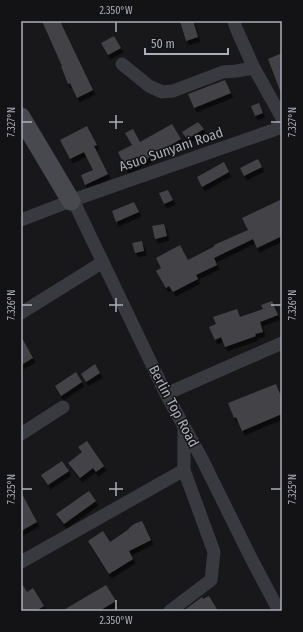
<svg xmlns="http://www.w3.org/2000/svg" width="303" height="632" viewBox="0 0 303 632" font-family="'Fira Sans Condensed',sans-serif">
<style>
.building{fill:#424347;filter:url(#shadow)}
.lines{fill:none;stroke-linecap:round;stroke-linejoin:round}
.street{stroke:#393a3f;stroke-width:13}
.secondary{stroke:#47494f;stroke-width:19}
.ticks{fill:none;stroke:#abafb9;stroke-width:1.5}
.labels{text-anchor:middle;stroke-width:3;stroke-linejoin:round;paint-order:stroke}
.street-label{font-size:14px;fill:#abafb9;stroke:#131315}
.neatline{fill:none;stroke:#abafb9;stroke-width:1.5}
.ticks-label{font-size:10px;text-anchor:middle;fill:#abafb9}
</style>
<defs>
<filter id="shadow"><feDropShadow dx="2.5" dy="4.5" stdDeviation="0" flood-color="#0009"/></filter>
</defs>
<rect width="100%" height="100%" fill="#18181a"/>
<path class="building" d="M42,21H60L93,90L77,98L70,83L68,84L61,66H62Z
M180,21H193L198,37L186,41Z
M114,36L121,48L108,55L101,43Z
M282,53V93H281L268,59Z
M225,80L231,93L194,108L188,94Z
M259,103L263,113L255,116L251,106Z
M198,122L204,129L187,139L182,132Z
M172,124L181,139L148,158V159L126,169L118,152L132,145L125,133L133,129L140,142Z
M87,126L97,145L94,146L108,174L85,185L81,175L93,170L84,152L70,159L60,140Z
M258,159L262,167L244,176L240,168Z
M224,162L229,172L202,187L197,177Z
M168,190L173,200L164,204L159,193Z
M282,199V236L257,248L253,239L214,258L217,265L196,275L198,279L173,292L169,286L166,288L156,271L161,268L156,258L180,245L188,260L215,246L214,245L248,230L242,218Z
M134,202L139,212L116,222L112,211Z
M164,224L167,236L155,239L152,226Z
M142,241L144,251L135,253L132,243Z
M272,301L278,315L260,322L263,332L255,334L256,336L225,347L221,337L215,340L209,327L216,324L213,317L237,309L240,317L263,309L261,305Z
M21,336L33,358L21,365Z
M95,364L100,373L86,382L81,374Z
M76,372L82,382L61,396L55,386Z
M276,384L282,399V414L242,431L236,417L234,418L228,403Z
M87,441L104,466L96,472L93,468L80,478L68,463L82,452L78,447Z
M62,461L69,471L48,485L41,475Z
M89,491L96,501L64,524L56,514Z
M21,492L37,522L21,531Z
M142,521L151,540L129,551L133,559L109,574L88,541L103,531L110,542L129,529V528L134,524Z
M21,582L27,592L33,588L44,606L36,611H21Z
M106,585L116,601L99,611H62Z
M209,596L218,611H183L202,597L203,599Z"/>
<g class="lines">
<path class="street" d="M234,21L236,28L254,68L282,118
M122,64L149,86L162,92L173,91L223,72L236,71L254,68
M73,200L166,394L202,459L251,558L279,611
M21,220L73,200L282,127
M21,313L103,262
M166,394L282,343
M21,434L63,407
M21,562L184,470
M170,611L211,580L214,552L184,470V429"/>
<path class="secondary" d="M21,117L71,201"/>
</g>
<path class="ticks" d="M116,22V32M116,115V129M22,122H32M109,122H123M271,122H281M116,298V312M22,305H32M109,305H123M271,305H281M116,482V496M22,489H32M109,489H123M271,489H281M116,600V610"/>
<g class="labels">
<g class="street-label">
<text transform="translate(171 149) rotate(-19)" y="5">Asuo Sunyani Road</text>
<text transform="translate(174 406) rotate(62)" y="5">Berlin Top Road</text>
</g>
</g>
<rect width="303" height="632" fill="none" stroke="#131315" stroke-width="44"/>
<path d="M145 48v6h83v-6" fill="none" stroke="#abafb9" stroke-width="2"/>
<text x="151" y="48" font-size="12" fill="#abafb9" stroke="#131315" stroke-width="3" paint-order="stroke">50 m</text>
<rect x="22" y="22" width="259" height="588" class="neatline"/>
<g class="ticks-label">
<text x="116" y="14">2.350°W</text>
<text transform="translate(11 122) rotate(-90)" y="4">7.327°N</text>
<text transform="translate(292 122) rotate(-90)" y="4">7.327°N</text>
<text transform="translate(11 305) rotate(-90)" y="4">7.326°N</text>
<text transform="translate(292 305) rotate(-90)" y="4">7.326°N</text>
<text transform="translate(11 489) rotate(-90)" y="4">7.325°N</text>
<text transform="translate(292 489) rotate(-90)" y="4">7.325°N</text>
<text x="116" y="624">2.350°W</text>
</g>
</svg>
